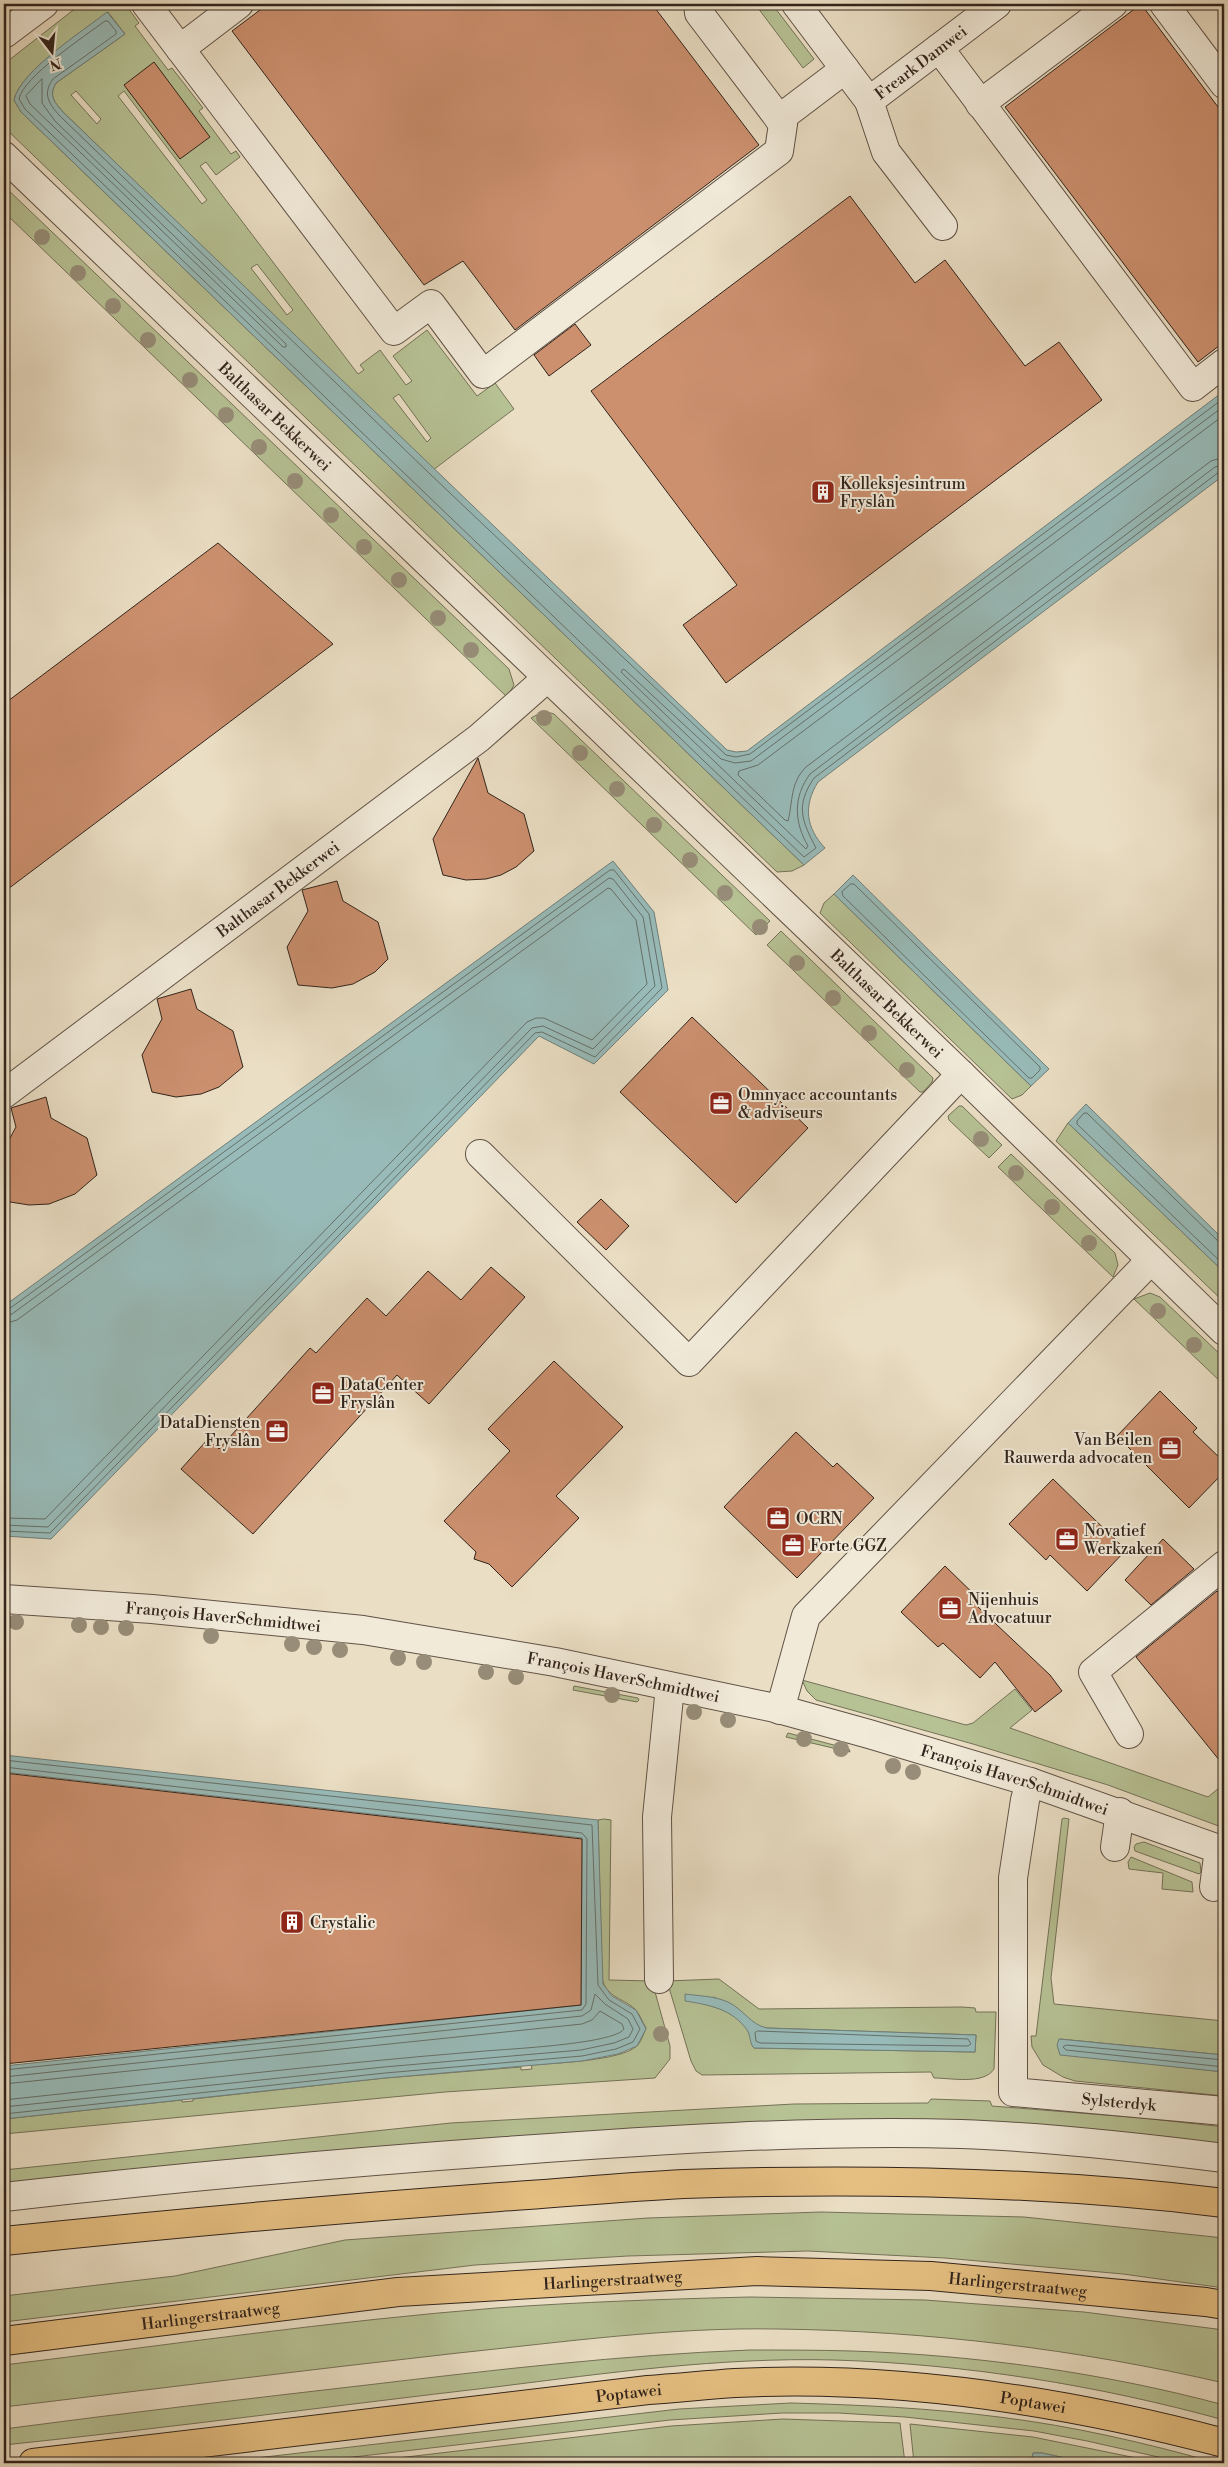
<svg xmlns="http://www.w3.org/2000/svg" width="1228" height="2467" viewBox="0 0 1228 2467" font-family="'Libre Bodoni',serif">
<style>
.green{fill:#b6c194;stroke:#747258;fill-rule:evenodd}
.water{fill:#98bbb9;stroke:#6f7f7a}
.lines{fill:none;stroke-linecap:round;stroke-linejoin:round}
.shore{stroke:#65706a;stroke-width:1}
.building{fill:#cc906f;stroke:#32241c}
.minor-casing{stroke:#605246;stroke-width:30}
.major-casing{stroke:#32241c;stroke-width:30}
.minor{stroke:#f1ead9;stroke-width:28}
.major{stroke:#e5bf82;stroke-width:28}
.tree{fill:#978d78}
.labels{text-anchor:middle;stroke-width:4;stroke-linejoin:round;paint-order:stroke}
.street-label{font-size:16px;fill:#32241c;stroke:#f1ead9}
.poi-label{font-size:16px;fill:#32241c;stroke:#f1ead9;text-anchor:start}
</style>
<rect width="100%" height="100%" fill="#eadec4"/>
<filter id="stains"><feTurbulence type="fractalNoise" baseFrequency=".004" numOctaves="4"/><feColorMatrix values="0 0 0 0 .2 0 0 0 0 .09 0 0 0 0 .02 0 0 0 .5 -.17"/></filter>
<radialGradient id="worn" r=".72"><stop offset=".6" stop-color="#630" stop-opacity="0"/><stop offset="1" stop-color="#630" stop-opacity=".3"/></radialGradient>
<path class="green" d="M81,4H125L139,23L135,26L168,70L172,68L203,108L199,111L231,154L236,151L240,157L216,175L206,162L200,166L358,374L364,370L360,365L380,350L406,385L412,381L393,356L427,330L477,396L495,383L514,409L433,470L64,113C55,103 48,96 56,83L125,34L108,12C83,32 20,71 14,100L21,112L804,865L792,871L777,872L4,127V64ZM76,91L101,119L97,124L71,95ZM124,91L207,200L202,204L118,96ZM257,264L293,310L287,315L251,268ZM399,394L431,438L427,442L393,398Z
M755,4H772L814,59L803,68Z
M4,186L509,669L514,685L507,697L4,212Z
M544,711L554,714L770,921L756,935L531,718Z
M834,894L1031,1086L1022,1095L1012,1099L820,913L824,903Z
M781,931L933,1078L932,1082L923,1092H920L767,945Z
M959,1106H962L1002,1145L989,1158L949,1120L948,1116Z
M1068,1123L1224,1272V1302L1056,1141Z
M1011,1154L1115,1253L1118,1265L1113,1277L998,1167Z
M1150,1293L1160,1297L1224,1358V1385L1134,1299Z
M802,1680L966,1725L973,1723L1015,1689L1032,1710L1010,1728L1208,1797L1224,1784V1828L1108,1785L973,1744L816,1700L807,1691Z
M574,1686L638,1698L639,1700L637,1702L573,1690Z
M788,1733L849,1749L850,1752L786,1737Z
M1064,1818L1069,1819L1051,1978L1054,2004L1224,2021V2055L1060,2039V2054L1224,2072V2096L1075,2081L1063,2077L1043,2065L1032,2047L1031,2036H1036L1062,1819Z
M604,1819L611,1820L609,1980L652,1981L670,2046V2059L655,2078L445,2092L4,2134V2119L182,2100V2102L193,2101V2099L385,2078L521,2067V2070L532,2069L531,2065C555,2063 620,2061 637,2046C641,2042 644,2033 646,2028C643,2023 640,2015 636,2010C624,1998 606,1998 602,1978L598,1820Z
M1144,1842L1200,1863L1201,1872L1199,1874L1135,1851L1134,1847L1136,1844Z
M1131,1857L1192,1882L1193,1892L1162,1889L1163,1873L1129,1869L1128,1862Z
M719,1979L759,2009L962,2007L975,2008L976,2012H996L994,2069C984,2085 951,2078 934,2078L931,2072L702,2075L696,2071L691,2061L667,1981ZM713,1997L729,2003L757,2026L767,2028L976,2035L975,2052L754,2048C750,2043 752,2039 749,2033C743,2016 720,2008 704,2004Z
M931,2099L990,2101L992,2106L1143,2118L1224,2127V2146L963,2125L4,2185V2170L451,2123L794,2104L928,2103Z
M821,2212L1024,2217L1224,2238V2288L1123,2274L945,2258L808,2251L628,2256L475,2265L4,2322V2296L175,2276L345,2240L648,2218Z
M750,2297L925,2300L1084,2312L1224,2330V2383C1077,2349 928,2331 778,2329C671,2327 564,2342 458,2353C306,2370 155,2389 4,2407V2365C168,2345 332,2321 496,2308C581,2302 665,2299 750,2297Z
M750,2350C784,2350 818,2350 852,2351C976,2355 1105,2373 1224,2405V2420C1097,2385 966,2364 834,2360C721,2357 607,2373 495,2387C331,2406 168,2428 4,2445V2429C125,2413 246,2399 367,2385C494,2370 621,2355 750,2350Z
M791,2403C861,2405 930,2408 999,2417C1073,2426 1146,2443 1217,2463H1185L1087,2441L1034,2431L905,2417L838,2413H782L670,2420L302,2463H213L679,2409Z
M783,2419L900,2423L905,2463H355L671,2426Z
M910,2424L1033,2437L1161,2463H1089L1042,2453H1033L1031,2463H914Z"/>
<path class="water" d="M107,12L125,34L56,83C48,96 55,103 64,113L727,750L736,752L747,751L1224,391V475L818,782C803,806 806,828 825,848L804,865L21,112L14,100C20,71 83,31 107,12Z
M613,861L654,912L668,990L594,1064L539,1036L51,1539L4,1536V1306Z
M853,875L1049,1069L1031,1086L834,894Z
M1086,1104L1224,1240V1272L1068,1123Z
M4,1755L598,1820L603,1984L612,1996L636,2010L646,2029L637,2046L618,2054L582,2061L385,2078L4,2119V2066L581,2005L582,1838L4,1772Z
M685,1994C700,1996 714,1996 728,2002C743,2009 751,2025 767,2028L976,2035L975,2052L754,2048C749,2043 751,2035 747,2030C732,2009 710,2005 685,2001Z
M1059,2039L1224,2055V2072L1060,2055L1057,2045Z
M1033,2453H1042L1089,2463H1060L1039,2460L1038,2463H1031Z"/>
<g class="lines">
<path class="shore" d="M42,79V103L55,121L286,344V347H283L30,104L26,96Z
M1224,398L750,754L736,757L726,755L430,474L60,116C49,104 42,94 53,79L116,34V31L108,21H105C85,36 23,77 19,99L25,109L804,857L816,848C802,821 795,806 814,778L1219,472L1224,471
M1224,406L751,761L735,763L721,759L625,670L623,669L621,672L806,849L808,846C794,822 793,797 810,774L1215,467L1224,465
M1224,415L758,765L739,771L738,775L785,820L788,821C793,801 790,783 806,767L1211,461L1224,457
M851,884H854L1040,1067V1070L1032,1078H1029L843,896L842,892Z
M1224,1243L1219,1242L1087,1113H1084L1077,1121V1124L1224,1265
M4,1310L9,1309L610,870H614L649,914L662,988L595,1057L542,1032L535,1033L50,1533L4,1531
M4,1316L12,1314L609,878L613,879L643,917L655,986L593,1049L543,1026L532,1028L48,1527L4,1525
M4,1324L17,1320L608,888L611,889L636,920L647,984L592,1040L544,1018H536L527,1022L45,1519L4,1518
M4,1760L592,1825L598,1985L609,2000L632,2014L640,2029L633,2042L616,2049L582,2056L385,2073L4,2114
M4,1767L582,1833L587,1839L586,2004L582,2010L4,2070
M758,2031L968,2039L971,2044L968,2046L760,2043L756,2041L755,2033Z
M1224,2060L1066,2045L1063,2047L1066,2050L1224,2067
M4,2077L582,2016L591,2010L595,1994L605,2004L628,2019L633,2029L629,2037L614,2043L581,2050L384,2067L4,2107
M4,2084L582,2024L592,2020L600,2011L622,2024L624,2029C614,2044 508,2049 485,2051C324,2064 164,2083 4,2100"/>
</g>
<path class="building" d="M268,4H652L759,145L515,330L463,261L424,285L232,31Z
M1141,4L1224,115V342L1198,362L1005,107Z
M154,62L210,137L180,159L124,85Z
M850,196L915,283L945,260L1025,366L1059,342L1102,400L726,683L683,625L737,585L591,391Z
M575,324L591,345L549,376L534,355Z
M218,543L333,644L4,892V704Z
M478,758L488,793L524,814L534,851L516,867L501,875L486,879L466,880L443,875L433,839Z
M337,881L343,901L378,922L388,959L375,972L353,984L332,988L298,985L287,947L308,911L302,890Z
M191,989L197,1009L233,1031L243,1067L219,1087L201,1094L176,1097L152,1092L142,1055L162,1019L157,999Z
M692,1017L808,1128L736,1203L620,1092Z
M46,1097L51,1118L87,1138L97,1175L75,1194L49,1204L29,1205L4,1201V1149L16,1127L11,1108Z
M601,1199L629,1226L606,1250L577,1222Z
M491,1267L525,1297L429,1404L397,1375L253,1534L181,1469L208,1439L219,1449L310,1348L316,1353L367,1298L386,1316L428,1271L461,1300Z
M554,1361L623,1427L556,1496L579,1518L512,1587L489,1564L474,1559L476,1552L444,1521L510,1451L488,1429Z
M1160,1391L1197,1428L1193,1432L1224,1462V1472L1189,1508L1117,1436Z
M796,1432L833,1467L837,1463L874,1498L797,1578L724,1507Z
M1053,1479L1126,1550L1087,1591L1050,1555L1046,1560L1009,1524Z
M1163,1539L1194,1569L1151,1605L1125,1580Z
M945,1566L982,1602L978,1607L1050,1675L1062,1691L1035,1712L995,1662L980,1678L943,1643L938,1647L901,1612Z
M1217,1591L1224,1598V1766L1136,1657Z
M4,1773L582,1839L581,2005L4,2064Z"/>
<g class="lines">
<g class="minor-casing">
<g id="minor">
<path d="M146,4L394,331L431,304L483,374L779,151L783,124L699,13L698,4"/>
<path id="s1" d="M796,4L869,101L997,4"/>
<path d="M1164,4L1224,84"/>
<path d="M4,34L44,4"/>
<path d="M939,48L1193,387L1224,363"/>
<path d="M180,49L239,4"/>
<path d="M869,101L886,152L943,226"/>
<path d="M980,104L1113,4"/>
<path d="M779,119L845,69"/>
<path id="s2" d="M4,156L961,1074L1224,1331"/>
<path id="s3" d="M4,1094L479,738L547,678"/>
<path d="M480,1154L689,1362L961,1074"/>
<path id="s4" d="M4,1599L152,1609L363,1630L555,1662L775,1708L869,1734L1030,1782L1224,1851"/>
<path d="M780,1710L806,1616L1151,1260"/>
<path d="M1129,1734L1093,1672L1224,1565"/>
<path id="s5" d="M1030,1782L1025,1800L1013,1878V2092L1224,2111"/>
<path d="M1115,1847L1120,1812"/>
<path d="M1214,1887L1219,1849"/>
<path d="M659,1979L657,1817L670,1687"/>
<path d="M4,2197C171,2178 338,2163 506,2151C657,2140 809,2130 961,2134C1049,2137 1137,2147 1224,2158"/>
</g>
</g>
<g class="major-casing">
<g id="major">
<path d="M4,2241C169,2224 334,2209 500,2197C561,2193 623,2187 684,2184C865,2178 1045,2181 1224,2203"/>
<path id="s6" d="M4,2341L398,2292L757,2271L931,2276L1206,2302L1224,2305"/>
<path id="s7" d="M33,2463L648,2390C677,2388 706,2385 735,2383C900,2375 1065,2401 1224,2443"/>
</g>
</g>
<use href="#minor" class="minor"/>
<use href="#major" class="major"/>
</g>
<g class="tree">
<circle cx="42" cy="237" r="8"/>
<circle cx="78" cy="273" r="8"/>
<circle cx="113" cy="306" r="8"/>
<circle cx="148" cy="340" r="8"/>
<circle cx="190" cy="380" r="8"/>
<circle cx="226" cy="415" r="8"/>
<circle cx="259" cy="447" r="8"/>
<circle cx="295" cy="481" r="8"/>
<circle cx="331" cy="515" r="8"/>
<circle cx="364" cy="547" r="8"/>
<circle cx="399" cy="580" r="8"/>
<circle cx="438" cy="618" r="8"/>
<circle cx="471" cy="650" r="8"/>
<circle cx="544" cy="718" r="8"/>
<circle cx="580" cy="753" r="8"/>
<circle cx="617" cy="789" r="8"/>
<circle cx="654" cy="825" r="8"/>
<circle cx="690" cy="860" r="8"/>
<circle cx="725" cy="893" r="8"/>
<circle cx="760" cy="927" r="8"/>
<circle cx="797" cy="963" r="8"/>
<circle cx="833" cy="998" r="8"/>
<circle cx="869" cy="1033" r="8"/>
<circle cx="907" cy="1070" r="8"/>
<circle cx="981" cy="1139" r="8"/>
<circle cx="1016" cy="1173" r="8"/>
<circle cx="1052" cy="1207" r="8"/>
<circle cx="1089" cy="1243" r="8"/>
<circle cx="1158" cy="1311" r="8"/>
<circle cx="1194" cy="1345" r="8"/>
<circle cx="16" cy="1622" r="8"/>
<circle cx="79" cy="1625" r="8"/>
<circle cx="101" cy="1627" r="8"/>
<circle cx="126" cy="1628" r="8"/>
<circle cx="211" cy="1636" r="8"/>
<circle cx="292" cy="1644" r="8"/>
<circle cx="314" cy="1647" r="8"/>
<circle cx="340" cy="1650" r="8"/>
<circle cx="398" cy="1658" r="8"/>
<circle cx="424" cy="1662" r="8"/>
<circle cx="486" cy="1672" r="8"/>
<circle cx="516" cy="1677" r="8"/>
<circle cx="612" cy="1695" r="8"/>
<circle cx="694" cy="1712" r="8"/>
<circle cx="728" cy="1720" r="8"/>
<circle cx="804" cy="1739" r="8"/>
<circle cx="841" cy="1749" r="8"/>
<circle cx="893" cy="1766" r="8"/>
<circle cx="913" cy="1772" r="8"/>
<circle cx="661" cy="2034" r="8"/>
</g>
<defs>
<g id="building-square" transform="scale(1.25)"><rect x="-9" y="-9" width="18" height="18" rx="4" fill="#8f2418" stroke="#f1ead9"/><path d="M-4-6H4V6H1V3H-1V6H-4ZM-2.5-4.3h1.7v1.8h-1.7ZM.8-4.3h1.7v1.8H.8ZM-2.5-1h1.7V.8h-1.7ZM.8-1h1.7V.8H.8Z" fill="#fff"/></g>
<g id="office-square" transform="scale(1.25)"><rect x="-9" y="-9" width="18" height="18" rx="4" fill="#8f2418" stroke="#f1ead9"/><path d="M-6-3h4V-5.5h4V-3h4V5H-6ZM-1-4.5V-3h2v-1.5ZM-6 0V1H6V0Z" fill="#fff"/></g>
</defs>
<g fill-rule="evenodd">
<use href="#building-square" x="823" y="492"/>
<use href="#office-square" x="721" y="1103"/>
<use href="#office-square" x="323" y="1393"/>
<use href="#office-square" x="277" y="1431"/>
<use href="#office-square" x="1170" y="1448"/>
<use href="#office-square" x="778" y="1518"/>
<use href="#office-square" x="1067" y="1539"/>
<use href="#office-square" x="793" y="1545"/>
<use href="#office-square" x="950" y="1608"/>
<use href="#building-square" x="292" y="1922"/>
</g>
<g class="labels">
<g class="street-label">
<text dy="6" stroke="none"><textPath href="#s1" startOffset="186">Freark Damwei</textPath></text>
<text dy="6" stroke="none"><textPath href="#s2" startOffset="376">Balthasar Bekkerwei</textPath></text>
<text dy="6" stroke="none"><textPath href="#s3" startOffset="342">Balthasar Bekkerwei</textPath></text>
<text dy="6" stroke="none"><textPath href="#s2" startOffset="1224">Balthasar Bekkerwei</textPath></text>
<text dy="6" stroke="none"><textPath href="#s4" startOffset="220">François HaverSchmidtwei</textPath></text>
<text dy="6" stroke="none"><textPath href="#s4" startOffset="625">François HaverSchmidtwei</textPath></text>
<text dy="6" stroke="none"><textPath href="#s4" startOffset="1030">François HaverSchmidtwei</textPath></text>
<text dy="6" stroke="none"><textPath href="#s5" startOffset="418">Sylsterdyk</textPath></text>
<text dy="6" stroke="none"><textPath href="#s6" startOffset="612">Harlingerstraatweg</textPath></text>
<text dy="6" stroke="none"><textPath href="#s6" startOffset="1018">Harlingerstraatweg</textPath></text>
<text dy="6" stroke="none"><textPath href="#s6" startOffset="208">Harlingerstraatweg</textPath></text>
<text dy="6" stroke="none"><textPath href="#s7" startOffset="600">Poptawei</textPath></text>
<text dy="6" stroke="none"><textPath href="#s7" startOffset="1006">Poptawei</textPath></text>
</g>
<g class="poi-label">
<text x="840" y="489">Kolleksjesintrum<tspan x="840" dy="18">Fryslân</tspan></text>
<text x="738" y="1100">Omnyacc accountants<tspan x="738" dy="18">&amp; adviseurs</tspan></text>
<text x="340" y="1390">DataCenter<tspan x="340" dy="18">Fryslân</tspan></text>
<text x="260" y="1428" text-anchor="end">DataDiensten<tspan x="260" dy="18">Fryslân</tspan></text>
<text x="1152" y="1445" text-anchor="end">Van Beilen<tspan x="1152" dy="18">Rauwerda advocaten</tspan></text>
<text x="796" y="1524">OCRN</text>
<text x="1084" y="1536">Novatief<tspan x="1084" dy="18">Werkzaken</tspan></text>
<text x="810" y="1551">Forte GGZ</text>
<text x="968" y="1605">Nijenhuis<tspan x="968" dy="18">Advocatuur</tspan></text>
<text x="310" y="1928">Crystalic</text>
</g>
</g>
<rect width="1228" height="2467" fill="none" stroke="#eadec4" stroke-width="20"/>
<rect x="5" y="5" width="1218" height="2457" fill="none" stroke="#32241c" stroke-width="2.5"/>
<rect x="10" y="10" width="1208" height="2447" fill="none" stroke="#32241c"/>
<g transform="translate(52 52) rotate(164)" stroke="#f1ead9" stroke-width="4" paint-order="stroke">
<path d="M0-4L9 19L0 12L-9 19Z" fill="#32241c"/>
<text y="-8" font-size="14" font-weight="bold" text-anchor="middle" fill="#32241c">N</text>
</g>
<rect width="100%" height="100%" filter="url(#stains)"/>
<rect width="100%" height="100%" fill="url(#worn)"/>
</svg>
